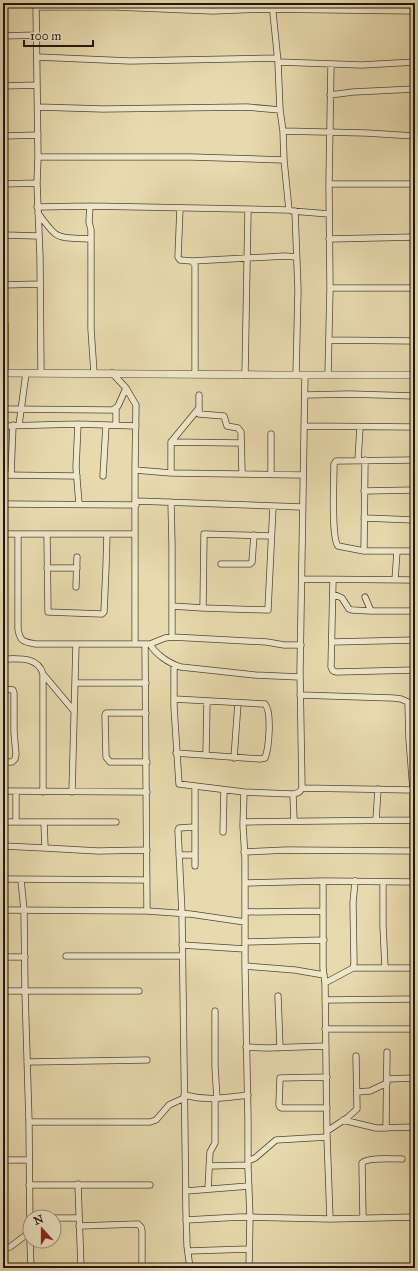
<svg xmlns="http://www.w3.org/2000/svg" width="418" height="1271" viewBox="0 0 418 1271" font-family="'IM FELL Great Primer',serif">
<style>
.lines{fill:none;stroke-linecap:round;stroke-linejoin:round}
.minor-casing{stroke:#524734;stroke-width:7}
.tertiary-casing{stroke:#524734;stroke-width:8}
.minor{stroke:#efe7ca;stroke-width:5.5}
.tertiary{stroke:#efe7ca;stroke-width:7}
</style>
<rect width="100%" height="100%" fill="#e7daae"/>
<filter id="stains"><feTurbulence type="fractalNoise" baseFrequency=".005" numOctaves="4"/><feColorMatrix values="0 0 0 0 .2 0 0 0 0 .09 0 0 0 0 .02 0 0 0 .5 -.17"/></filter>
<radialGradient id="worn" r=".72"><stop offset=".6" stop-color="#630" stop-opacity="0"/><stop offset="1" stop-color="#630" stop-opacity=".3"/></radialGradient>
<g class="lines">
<g class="minor-casing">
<path id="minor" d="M36,3L38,157L37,183L40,257L41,373
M36,7H116L213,11L265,9L415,11
M3,36L36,35
M37,57L130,61L277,58
M278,62L362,65L415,62
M3,86L37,85
M330,95L353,92L415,89
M38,107L103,109L247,107L280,110
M283,131L366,133L415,136
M3,136L38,135
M38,157H191L284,160
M3,184L37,183
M329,184H415
M90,206L89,222L91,230V329L94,373
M37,207L90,206L289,210L284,160L283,131L280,110L278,62L272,3
M180,208L178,257L180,260L192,261L195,265V374
M292,211L329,214
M295,211L298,290L296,375
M38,213C58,241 56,237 90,239
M3,235L39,236
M329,239L415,237
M192,261L285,256L296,257
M3,285L40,284
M330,288H415
M3,317L5,324V373
M329,340L415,341
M112,373L126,388L136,405L135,470V644
M245,375L248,210
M328,375L330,288L329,184L331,64
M199,395V414L224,416L227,426L238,428L241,432L242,473
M306,395L349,394L415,396
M3,409L113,410L118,406L126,388
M78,424L76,467L79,504
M19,425L26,373
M116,425V409
M3,426L78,424L136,426
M304,426L415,427
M271,434V474
M171,442L241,443
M358,460L360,427
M415,460L336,461L334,464C334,478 331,538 338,546L364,551H415
M135,470L171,473L303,475
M171,473V442L199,408
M3,475L77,476
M11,475L13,425
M103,476L106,425
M364,491L415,490
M136,501L302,507
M171,502L172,544V637
M3,504L136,505
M364,518L415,520
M3,534H135
M18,534V629C20,642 24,642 36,644H150L165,638L172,637L267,642L284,645H301
M47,534L48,612L102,614L104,612L106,567L107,534
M364,551L365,460
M221,564H250L252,562L254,535
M47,568H77
M302,579L415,580
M333,580L331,667L333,671L336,672L415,670
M395,580L397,551
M76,587L77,557
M333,594L342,598L349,609L352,610L371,611
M365,597L371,611H415
M172,606L203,608L204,534L271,536
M203,608L268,610L273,506
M332,642L415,640
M145,644L147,911
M150,644C155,654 170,664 181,667L255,675L300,677
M3,659C18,659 38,656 43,674V792
M174,665V707L179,784L244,792L293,794C297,793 300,793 302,788L300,672L305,375
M43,674L74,711
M75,683H146
M3,689L13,690L14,693V732L16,754L15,759L12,762H3
M300,695L393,698L401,699L415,705
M174,699L265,704C272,712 269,748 265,758L260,759L176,753
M408,703L409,739L413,790V882L415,907
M146,713H106L105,715L106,757L110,762H147
M409,739L415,738
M206,755L207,701
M234,758L238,703
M195,787V866
M302,788L413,790
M3,791L147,792
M72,792L76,644
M244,792L243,826L245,858V966L248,1119V1168L250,1217L249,1268
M293,794L294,821
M376,820L378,789
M3,822H116
M16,822V792
M44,822L45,848L98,851L147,850
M243,822L413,820
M223,832L224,790
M3,846L45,848
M244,852L287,850L415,851
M179,855H195
M3,879L147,880
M21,880L24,910L25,991L29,1122L30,1235
M323,881V968L325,983L327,1137L330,1219
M383,882V925L385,968
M245,883L323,881L415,882
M3,910L147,911L190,914L245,922
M245,912L323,911
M245,942L324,940
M182,945L245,949
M66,956H182
M3,957H25
M245,966L295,970L324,975
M353,968H415
M325,983L353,968L354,963L353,903L355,881
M3,991H139
M278,996L280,1048
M325,1000L415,999
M215,1011V1067L217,1099
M325,1029H415
M246,1047L267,1048L326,1046
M27,1062L147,1060
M327,1077L280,1078L279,1105L280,1107L282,1108H327
M387,1079L415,1078
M357,1092L370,1091L387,1083
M184,1095C208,1101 223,1098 248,1095
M343,1120L376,1128L415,1127
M29,1122H150L156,1120L169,1105L184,1098
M386,1128L387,1052
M327,1131L347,1118L357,1109L356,1056
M3,1160H29
M248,1161L255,1158L276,1140L327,1137
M209,1166L248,1165
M78,1184L81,1268
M29,1185H150
M208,1189L210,1152L215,1143V1100
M186,1191L249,1186
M54,1218H79
M363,1218L362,1163C367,1157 393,1159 402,1159
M186,1220L240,1217L330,1219L415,1217
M79,1226L138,1224L141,1227L142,1231V1268
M30,1241L31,1268
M3,1249L10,1247L30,1232
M188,1251L249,1249
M190,1268L187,1246L186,1212L182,914L178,830L179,828L194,827"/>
</g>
<g class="tertiary-casing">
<path id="tertiary" d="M3,373L275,375H415"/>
</g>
<use href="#minor" class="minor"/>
<use href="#tertiary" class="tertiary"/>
</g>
<rect width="418" height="1271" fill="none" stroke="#e7daae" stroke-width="16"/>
<rect x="4" y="4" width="410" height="1263" fill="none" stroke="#20160c" stroke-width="2"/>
<rect x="8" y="8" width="402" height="1255" fill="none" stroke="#20160c"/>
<g transform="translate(42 1229) rotate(339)"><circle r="19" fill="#efe7ca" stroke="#9c937e"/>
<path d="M0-3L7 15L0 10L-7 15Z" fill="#8f2418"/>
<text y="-6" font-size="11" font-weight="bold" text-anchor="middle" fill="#20160c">N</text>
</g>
<path d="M24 40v6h69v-6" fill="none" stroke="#20160c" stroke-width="2"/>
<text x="30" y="40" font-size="12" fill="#20160c" stroke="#efe7ca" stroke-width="3" paint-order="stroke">100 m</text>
<rect width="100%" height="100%" filter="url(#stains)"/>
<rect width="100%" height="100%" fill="url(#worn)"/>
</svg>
